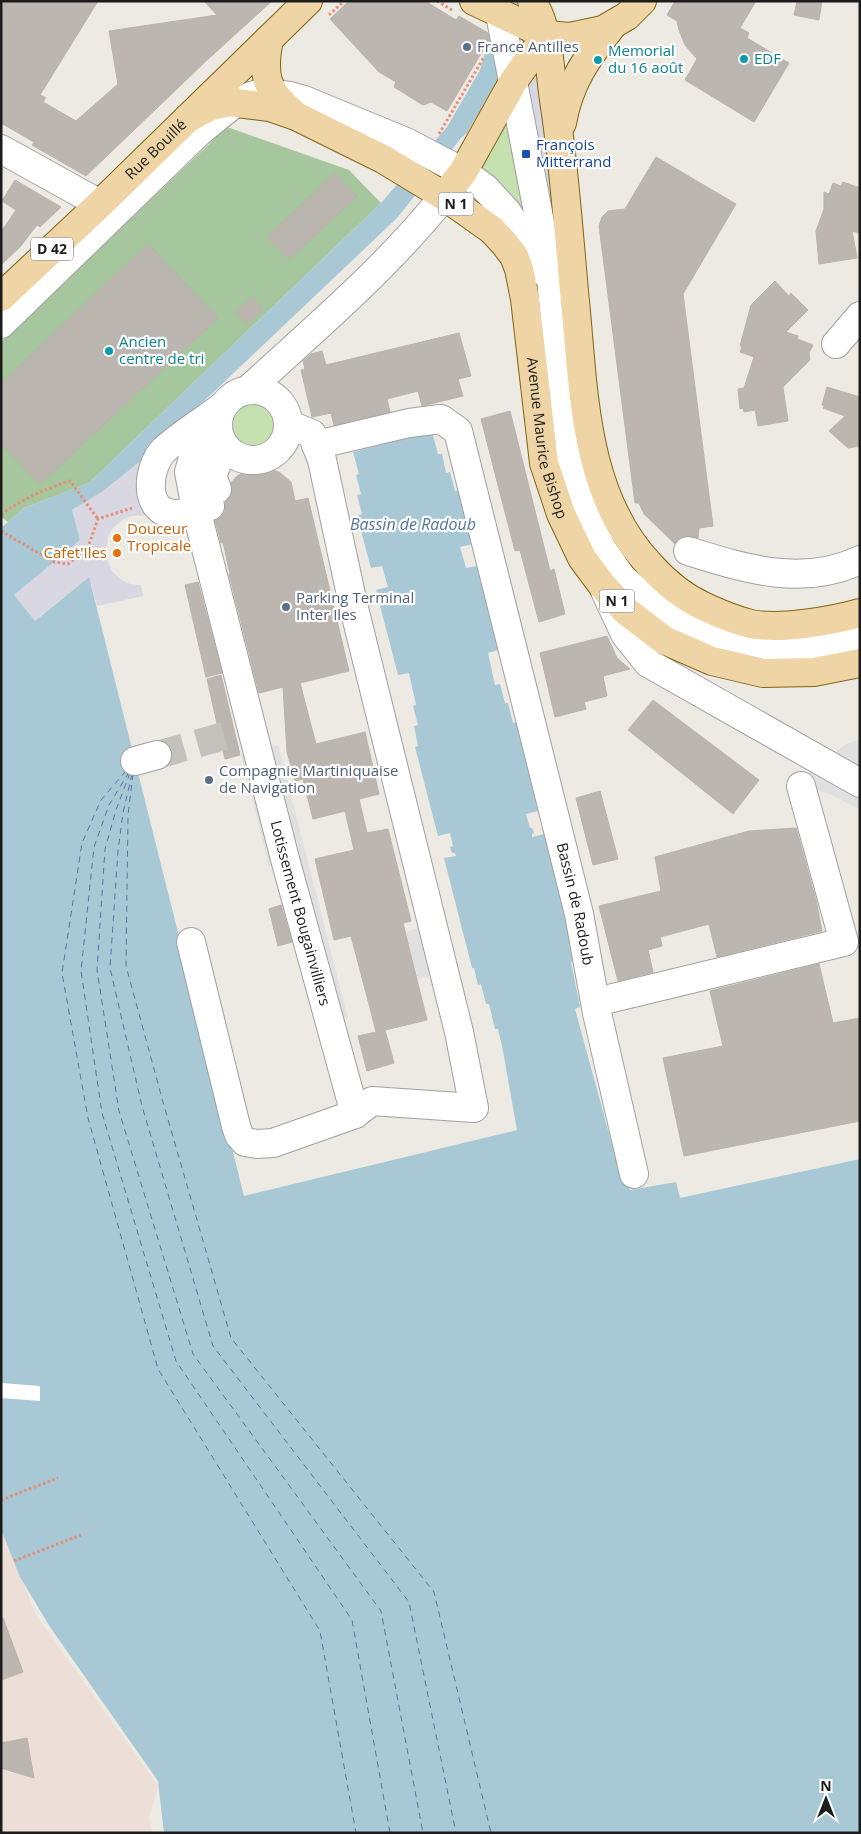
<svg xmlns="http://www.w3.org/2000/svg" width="861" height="1834" viewBox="0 0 861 1834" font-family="'Open Sans',sans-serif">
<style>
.military{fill:#eddfd8}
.grass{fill:#c4e1af}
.forest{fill:#a6c79d}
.parking{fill:#e0e0e0}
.plaza{fill:#d9d8e2}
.water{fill:#a9c8d5}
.pier{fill:#fff}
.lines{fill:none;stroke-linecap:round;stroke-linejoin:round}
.ferry{stroke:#55759f;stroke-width:1;stroke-dasharray:6 5;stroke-linecap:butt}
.building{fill:#bcb6b1;stroke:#bcb2a8}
.minor-tunnel{stroke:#c2c1bb;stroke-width:28;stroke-dasharray:28 14;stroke-linecap:butt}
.minor-casing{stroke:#a0a0a0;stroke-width:30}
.major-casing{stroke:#826512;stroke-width:30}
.path{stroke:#e88d79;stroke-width:3;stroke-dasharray:2.5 2.5;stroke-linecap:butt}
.minor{stroke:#fff;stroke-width:28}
.major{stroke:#efd5a5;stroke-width:28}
.service-dot{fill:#5c6f8a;stroke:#fff;stroke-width:2}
.culture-dot{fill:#0f9aa8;stroke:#fff;stroke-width:2}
.transit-dot{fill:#1a4fb4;stroke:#fff;stroke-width:2}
.food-dot{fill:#e8710a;stroke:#fff;stroke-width:2}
.labels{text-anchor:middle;stroke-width:4.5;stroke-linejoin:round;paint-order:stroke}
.shield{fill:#fff;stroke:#606060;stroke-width:1}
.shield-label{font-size:14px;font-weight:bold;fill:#1c1c1c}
.service-label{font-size:15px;fill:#4e5e75;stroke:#fff;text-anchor:start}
.culture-label{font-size:15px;fill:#0d838f;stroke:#fff;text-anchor:start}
.transit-label{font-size:15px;fill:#164399;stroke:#fff;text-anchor:start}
.street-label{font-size:15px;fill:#1c1c1c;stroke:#fff}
.food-label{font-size:15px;fill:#c56008;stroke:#fff;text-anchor:start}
.water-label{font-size:16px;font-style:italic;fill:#55759f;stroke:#fff}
</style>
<rect width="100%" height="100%" fill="#eceae3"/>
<path class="military" d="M1,1527L36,1615L158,1786L149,1818L153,1833H1Z"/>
<path class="grass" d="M511,105L541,251L474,170Z
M229 424a23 23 0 1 1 46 0a23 23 0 1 1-46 0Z"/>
<path class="forest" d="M227,127L349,170L381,203L89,483L24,508L8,522L1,517V342Z"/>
<path class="parking" d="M860,739V810L830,794L801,786L810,771L846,744Z
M278,745L348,1018L329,1023L287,862L269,866L241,755Z
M421,927L434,975L418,979L406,932Z"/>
<path class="plaza" d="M540,61L567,309L523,80Z
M142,460L139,482L149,515L132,516L124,519L115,526L109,534L105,553L112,571L120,579L130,584L141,585L143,596L97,606L89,577L34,621L13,595L80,540L71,510L103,491Z"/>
<path class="water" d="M500,1H518L497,80L467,133L462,137L397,218L142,460L103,491L72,510L80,540L14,595L35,621L89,577L244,1196L517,1130L503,1051L498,1029H495L489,1004H486L481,984L478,985L474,968H472L444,858L456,856L455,853H452L450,847L453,846L450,833L438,836L415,747L418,746L414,726L418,725L413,706L416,705L409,673L398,675L376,590L388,587L382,566L371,568L357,516L362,514L357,495L361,494L356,475L359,474L353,452L432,432L438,454H442L446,473L450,472L455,491L459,490L473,544L460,547L466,568L477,566L498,650L488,653L495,685L500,684L505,703H508L513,723L516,722L538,811L526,814L530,828H532L534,833L532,834V837L544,834L572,944L569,945L574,961L571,962L580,1007L575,1009L622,1181L630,1190L676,1182L680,1198L860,1159V1833H164L158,1781L50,1627L20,1577L1,1529V528L24,508L89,483L381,203L447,127L480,70Z"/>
<path class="pier" d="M1,1383L40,1386V1401L1,1398Z"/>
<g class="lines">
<path class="ferry" d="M126,771L101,800L82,843L62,973L88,1118L158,1369L320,1631L356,1833
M129,772L109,805L94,847L81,971L102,1113L176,1361L352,1620L390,1833
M130,773L116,810L105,849L97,970L119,1111L193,1354L381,1611L423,1833
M132,774L123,813L118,851L110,968L142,1106L213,1346L409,1602L456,1833
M133,774L128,815L126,966L163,1102L231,1338L434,1592L491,1833"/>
</g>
<path class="building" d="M1,1H98L40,95L46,98L43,102L76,121L118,84L109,31L217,15L204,1H272L206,61L86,176L32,145L34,142L1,123Z
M349,1H425L456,20L459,16L488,33L489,40L447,111L431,102L423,105L394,87L396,82L379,72L330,19Z
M675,1H756L740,28L749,33L747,38L789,63L754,122L685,80L697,59L685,45L679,30L677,21L667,15Z
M797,1H822L819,20L794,15Z
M656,157L736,204L683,294L713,526L699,528L698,538L684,536L678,539L675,544L644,514L639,503H635L599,226L602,217L608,211L625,209Z
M335,173L357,196L289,260L267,237Z
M15,180L61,207L40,227L37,225L20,247L1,265V232L16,210L2,201Z
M843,182L860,188V233L852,231L857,258L819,264L816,231L824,209V192L829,194L833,183L841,186Z
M146,246L153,249L218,318L40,484L1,444V383Z
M775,281L789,296L791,293L808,310L786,332L798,336L797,339L813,345L809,353L810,360L783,387L788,421L758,426L755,410L744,412L743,408L740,409L738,389L744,388L754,357L740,352L742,346H740L751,305Z
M252,297L263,309L247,324L236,312Z
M459,333L471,376L458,379L463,396L422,406L418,391L387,399L390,412L334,425L331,413L312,417L301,370L305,369L303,361L311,354L322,351L326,365Z
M827,387L860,397V446L848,448L829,431L845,416L823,408L824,406L822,405Z
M510,411L550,571L554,569L565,614L539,622L520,550L515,551L481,419Z
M254,467H263L279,472L291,482L295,501L308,498L349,671L300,683L316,744L365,732L379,794L359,799L367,833L388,829L411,921L403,923L427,1020L385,1030L394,1063L367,1071L358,1036L376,1032L370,1008L351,936L334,940L315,859L354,850L345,811L313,819L303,779L295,781L287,752L283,687L259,693L229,574H230L223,542L221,543L215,520L221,517L225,511V502L229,498L232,492L231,483L237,476Z
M198,582L222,673L206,677L185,585Z
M607,636L617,658L630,669L603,676L607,696L584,702L586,709L555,717L540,653Z
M221,675L240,755L225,759L207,679Z
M653,700L759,780L733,814L628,730Z
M600,791L618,859L593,865L576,798Z
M796,828L816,900L822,931L717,957L709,924L660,937L662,946L648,950L653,972L618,981L599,906L661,891L655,857L749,831Z
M281,905L292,942L278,946L269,909Z
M819,964L833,1023L860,1018V1121L684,1156L663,1058L723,1046L710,991Z
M1,1618H3L23,1672L1,1680Z
M27,1738L34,1778L1,1768V1743Z"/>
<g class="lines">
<path class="minor-tunnel" d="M157,755L235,733"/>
<g class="minor-casing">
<g id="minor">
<path d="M494,1L500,14L551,280L569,466L585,510L601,547L622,578L669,618L733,644L771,648H809L860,639"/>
<path d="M1,149L100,204"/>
<path d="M1,324L199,132L236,102L251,96L263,93L290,96L304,100L406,142L463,172L485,188L507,212L540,263L542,271"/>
<path d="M836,344L860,316"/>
<circle cx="253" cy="425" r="35"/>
<path d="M248,390C315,328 387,268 444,196"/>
<path id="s1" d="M219,437L196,447L189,472L196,509L285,859L355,1114"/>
<path id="s2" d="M316,445L409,423L441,419L458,431L579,914L597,1013L634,1174"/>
<path d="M217,489L212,476L219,459L231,453"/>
<path d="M210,506C200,508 185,514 176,514C142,514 147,467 164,450C180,435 205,420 223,406"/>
<path d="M688,551C746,569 802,587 860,560"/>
<path d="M605,591L625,634L648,663L860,783"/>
<path d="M135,761L157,755"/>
<path d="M191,942L236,1126L239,1135L245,1142L257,1144L273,1143L355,1114L372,1101L474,1108L459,1032L353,604L322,460L312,434L288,424"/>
<path d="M596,1002L844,942L801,786"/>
</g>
</g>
<g class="major-casing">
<g id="major">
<path d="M474,1L546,35L570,37L603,30L627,16L642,1"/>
<path d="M532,1C550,30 549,67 554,100C565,170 569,241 576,312C584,399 586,498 650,565C666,583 683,597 705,607C720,614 734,620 751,624C779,630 832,621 860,613"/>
<path d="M269,39C262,75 265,90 294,114"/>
<path id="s3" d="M188,118L211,106L229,102L270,107L296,116L383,159L444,196L492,230L504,243L514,256L519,269L525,299L544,463L561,514L582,558L602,585L626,611L664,640L712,661L763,673L814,672L860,663"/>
<path d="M562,123C569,82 587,58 612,26"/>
<path d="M444,196L463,172L513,82L546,35"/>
<path id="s4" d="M1,297L100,204L308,1"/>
</g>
</g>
<path class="path" d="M437,1L452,10
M329,15L344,1
M439,134L484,57
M1,514C22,500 46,488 70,481L98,519
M1,531L54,562L68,564L88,547L98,519L132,508
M1,1500L58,1478
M14,1561L81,1535"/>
<use href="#minor" class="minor"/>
<use href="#major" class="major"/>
</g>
<g class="service-dot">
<circle cx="467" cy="47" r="5"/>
<circle cx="286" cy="607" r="5"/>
<circle cx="209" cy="780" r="5"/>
</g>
<g class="culture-dot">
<circle cx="744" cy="59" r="5"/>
<circle cx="598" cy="60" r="5"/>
<circle cx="109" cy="351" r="5"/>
</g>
<rect class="transit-dot" x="521" y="149" width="10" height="10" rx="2.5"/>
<g class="food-dot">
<circle cx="117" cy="538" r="5"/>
<circle cx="117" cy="553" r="5"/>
</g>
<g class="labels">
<g class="shield">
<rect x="438.5" y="192.5" width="35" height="23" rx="4"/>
<rect x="31" y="237.5" width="42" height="23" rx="4"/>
<rect x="599.5" y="589.5" width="35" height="23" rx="4"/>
</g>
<g class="shield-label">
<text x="456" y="209">N 1</text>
<text x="52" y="254">D 42</text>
<text x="617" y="606">N 1</text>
</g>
<g class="service-label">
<text x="477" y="52">France Antilles</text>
<text x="296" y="603">Parking Terminal<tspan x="296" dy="17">Inter Iles</tspan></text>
<text x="219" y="776">Compagnie Martiniquaise<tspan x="219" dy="17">de Navigation</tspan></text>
</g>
<g class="culture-label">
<text x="608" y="56">Memorial<tspan x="608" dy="17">du 16 août</tspan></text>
<text x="754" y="64">EDF</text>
<text x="119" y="347">Ancien<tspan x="119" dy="17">centre de tri</tspan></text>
</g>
<g class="transit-label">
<text x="536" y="150">François<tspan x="536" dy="17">Mitterrand</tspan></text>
</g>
<g class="street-label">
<text dy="5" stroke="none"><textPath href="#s4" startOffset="214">Rue Bouillé</textPath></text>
<text dy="5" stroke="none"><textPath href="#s3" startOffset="560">Avenue Maurice Bishop</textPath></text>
<text dy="5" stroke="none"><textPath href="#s2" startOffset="636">Bassin de Radoub</textPath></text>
<text dy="5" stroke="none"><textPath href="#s1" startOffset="506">Lotissement Bougainvilliers</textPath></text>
</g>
<g class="food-label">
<text x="127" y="534">Douceur<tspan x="127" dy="17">Tropicale</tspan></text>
<text x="107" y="558" text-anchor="end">Cafet'Iles</text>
</g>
<g class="water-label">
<text x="413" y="530">Bassin de Radoub</text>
</g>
</g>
<rect width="861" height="1834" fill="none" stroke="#1c1c1c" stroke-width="5"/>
<g transform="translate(826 1799)" stroke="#ffffff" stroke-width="4" paint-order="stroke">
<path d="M0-4L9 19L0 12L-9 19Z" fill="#1c1c1c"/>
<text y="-8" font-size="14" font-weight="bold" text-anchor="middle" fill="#1c1c1c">N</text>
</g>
</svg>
